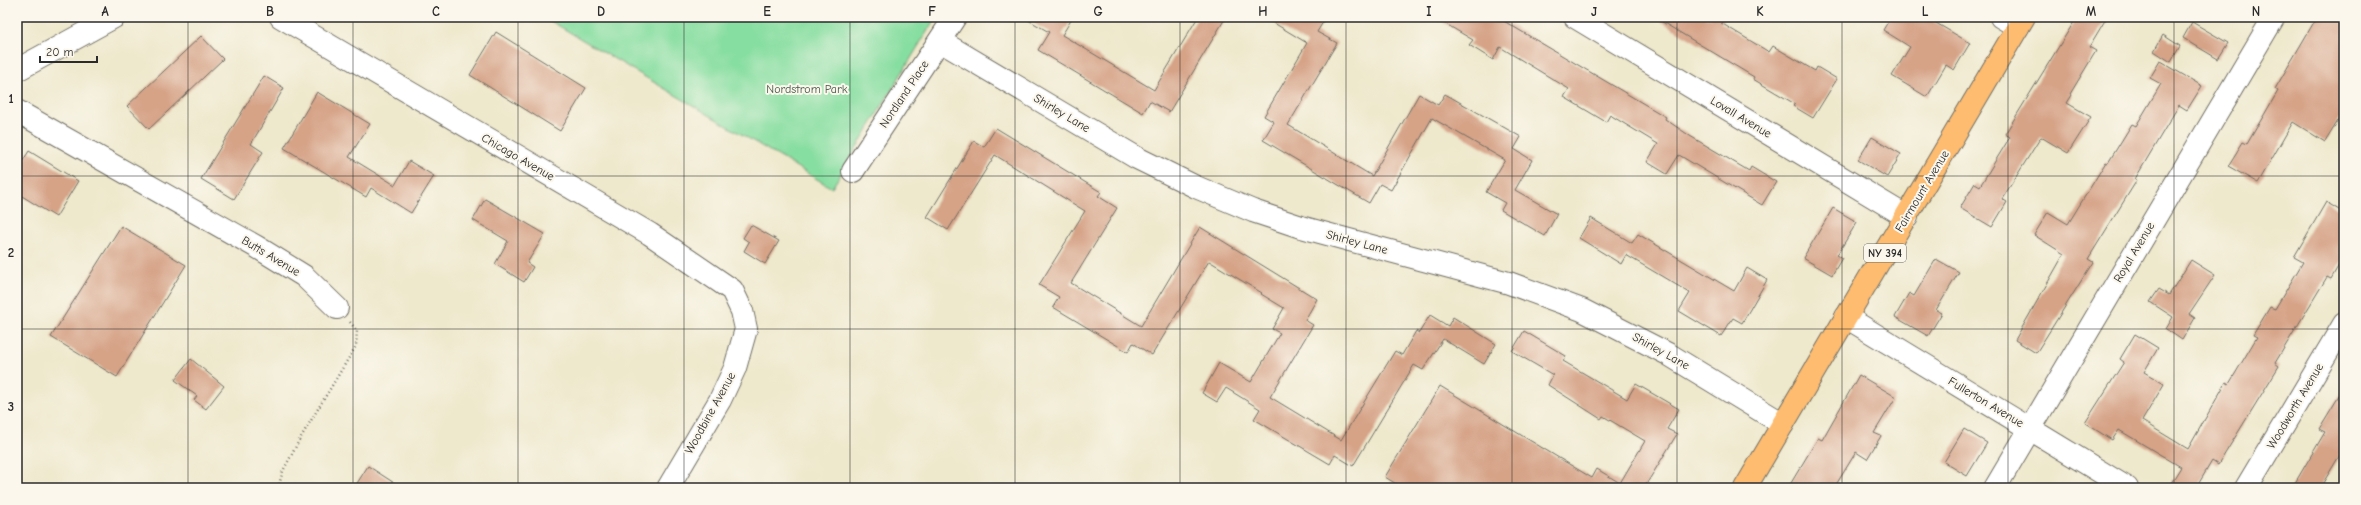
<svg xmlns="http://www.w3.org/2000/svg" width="2361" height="505" viewBox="0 0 2361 505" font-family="'Comic Neue',sans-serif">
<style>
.green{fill:#87dea1;stroke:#598466}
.building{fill:#d6a387}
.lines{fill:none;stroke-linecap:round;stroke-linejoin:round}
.minor-casing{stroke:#6f6d63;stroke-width:24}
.major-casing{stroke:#6f6d63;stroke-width:24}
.path{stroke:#6f6d63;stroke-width:2.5;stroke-dasharray:1 3;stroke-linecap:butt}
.minor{stroke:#fff;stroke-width:22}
.major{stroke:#febc70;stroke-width:22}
.grid{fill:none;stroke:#2b2b2b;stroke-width:1;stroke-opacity:0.55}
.labels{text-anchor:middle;stroke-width:4;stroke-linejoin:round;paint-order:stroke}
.shield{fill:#fbf7ec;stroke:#696865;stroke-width:1}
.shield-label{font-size:11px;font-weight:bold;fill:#2b2b2b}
.park-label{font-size:12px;fill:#425848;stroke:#fbf7ec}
.street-label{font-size:12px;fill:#2b2b2b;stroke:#fbf7ec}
.neatline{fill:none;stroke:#2b2b2b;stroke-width:1.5}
.grid-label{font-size:13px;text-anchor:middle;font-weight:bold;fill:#2b2b2b}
</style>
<rect width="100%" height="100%" fill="#fbf7ec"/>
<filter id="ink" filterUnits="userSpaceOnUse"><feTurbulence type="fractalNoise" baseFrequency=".025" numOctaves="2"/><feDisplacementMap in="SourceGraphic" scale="8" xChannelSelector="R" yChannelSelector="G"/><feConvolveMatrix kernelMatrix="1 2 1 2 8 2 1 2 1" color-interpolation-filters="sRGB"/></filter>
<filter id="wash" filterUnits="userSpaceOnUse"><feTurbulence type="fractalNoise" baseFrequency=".012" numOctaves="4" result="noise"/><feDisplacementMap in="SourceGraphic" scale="16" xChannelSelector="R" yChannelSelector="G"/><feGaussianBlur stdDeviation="0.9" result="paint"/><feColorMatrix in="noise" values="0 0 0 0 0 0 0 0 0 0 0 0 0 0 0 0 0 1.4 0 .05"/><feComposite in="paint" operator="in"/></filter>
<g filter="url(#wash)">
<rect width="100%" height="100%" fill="#eee8cc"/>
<path class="green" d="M544,17H936L832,188Z"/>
<g id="blocks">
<path class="building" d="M1023,17H1073L1062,35L1154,90L1198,17H1226L1169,112L1150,101L1143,113L1038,50L1049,32Z
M1264,17H1326L1317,32L1337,43L1288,125L1372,176L1419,94L1438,105L1445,94L1521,137L1514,149L1532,160L1515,190L1557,214L1545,236L1501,210L1505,203L1486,192L1505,160L1432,118L1391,190L1380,184L1369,203L1263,140L1274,122L1264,116L1307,43Z
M1434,17H1497L1666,117L1665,119L1690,136L1749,171L1751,167L1776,182L1762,205L1679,155L1667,174L1647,162L1658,144L1610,115L1606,122L1564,97L1569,89L1500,47L1493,60L1469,45L1473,40Z
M1654,17H1725L1721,23L1769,52L1773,46L1815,71L1817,67L1837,79L1813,118L1793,106L1795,104L1753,79L1754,77Z
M1891,17H1926L1970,43L1954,70L1946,65L1927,97L1892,76L1910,47L1883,30Z
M2077,17H2107L2089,47L2096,51L2070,94L2072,95L2067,103L2091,117L2068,153L2041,137L2002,199L2007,202L1992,227L1960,208L1975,183L1980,186L2010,137L2005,134Z
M2317,17H2344V111L2325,142L2293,122L2258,183L2228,166L2243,142L2247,144L2278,91L2275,89Z
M2192,22L2228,43L2218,59L2183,38Z
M496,32L586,88L560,131L470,75Z
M2163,35L2180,46L2171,62L2154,51Z
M201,36L223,59L149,129L127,106Z
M2160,61L2202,86L2187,110L2179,105L2135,179L2137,180L2088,259L2093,262L2036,353L2015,340L2064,254L2034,235L2048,212L2068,224L2106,162L2108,163L2132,124L2136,126L2161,84L2150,78Z
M264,76L284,88L251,144L263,152L234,199L201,179Z
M317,92L370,124L349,157L395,185L409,161L434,176L411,213L371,188L366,197L284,148Z
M996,128L1101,192L1098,196L1117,208L1071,283L1141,326L1200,227L1317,299L1305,320L1313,325L1270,397L1341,440L1395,351L1402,355L1416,331L1419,333L1430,315L1448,326L1453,317L1496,344L1484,364L1443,339L1423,370L1414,365L1353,466L1335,455L1330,464L1254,419L1260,409L1226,388L1217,402L1202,393L1219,363L1251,382L1280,333L1272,329L1284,308L1261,294L1262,293L1209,261L1152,355L1133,343L1128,352L1053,307L1059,297L1039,285L1085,211L995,155L948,230L927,217L974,141L984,147Z
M1872,137L1901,154L1887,177L1858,160Z
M29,151L78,181L56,217L17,193V170Z
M485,199L545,234L527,263L533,267L524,282L495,264L508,241L473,220Z
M2326,202L2344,213V256L2331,279L2327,277L2304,315L2275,363L2279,366L2218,465L2212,461L2196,488H2179L2171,483L2181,467L2119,430L2112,440L2085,423L2124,362L2120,359L2135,334L2158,348L2144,372L2164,384L2142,421L2188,449L2226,382L2229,384L2257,337L2253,335L2270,307L2275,309L2303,262L2294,257Z
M1833,208L1857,222L1837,255L1842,258L1832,275L1803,258Z
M1591,218L1632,243L1638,234L1734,291L1747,268L1767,280L1742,323L1733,318L1721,336L1679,311L1690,293L1626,255L1621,264L1579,238Z
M751,225L779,241L765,264L744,251L749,242L743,238Z
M121,226L186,265L117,377L51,337Z
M1936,259L1959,272L1936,310L1942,313L1928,336L1895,317L1909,293L1914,296Z
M2191,260L2215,275L2189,314L2195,318L2182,340L2166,329L2173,317L2150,302L2159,289L2169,295Z
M1524,331L1566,356L1563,361L1627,399L1636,384L1679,409L1667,429L1677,434L1644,488H1403L1385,477L1440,386L1592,478L1597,469L1620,483L1645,441L1603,416L1601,419L1548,385L1553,375L1512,351Z
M191,359L224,386L206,409L194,400L197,396L175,380Z
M1859,375L1896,397L1874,433L1881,436L1867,459L1856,452L1834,488H1788L1818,438L1822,440Z
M2344,388V448L2320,488H2292L2325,432L2319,429Z
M1964,429L1987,443L1967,476L1944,462Z
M368,466L402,488H354Z"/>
</g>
</g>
<g filter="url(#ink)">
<use href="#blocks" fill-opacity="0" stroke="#6f6d63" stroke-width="1"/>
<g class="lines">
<g class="minor-casing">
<path id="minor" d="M281,17L650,234L732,290L742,311L746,329L735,368L720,400L668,488
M1575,17L1907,217
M2001,17L2018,27
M940,41L1137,158L1196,187L1253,211L1301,227L1509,283L1582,310L1668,354L1783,424
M17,70L114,17
M17,111L257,247L304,276L337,308
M853,171L955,17
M1846,317L2127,488
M1995,488L2274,17
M2246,488L2344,324"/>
</g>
<g class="major-casing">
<path id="major" d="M1745,488L2024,17"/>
</g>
<path class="path" d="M278,488L283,471L301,437L356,346L357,331L350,322"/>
<use href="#minor" class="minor"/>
<use href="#major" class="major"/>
</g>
</g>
<path class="grid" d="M188,17V488M353,17V488M518,17V488M684,17V488M850,17V488M1015,17V488M1180,17V488M1346,17V488M1512,17V488M1677,17V488M1842,17V488M2008,17V488M2174,17V488M17,176H2344M17,329H2344"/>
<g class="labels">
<rect class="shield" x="1864" y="244" width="42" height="18" rx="3"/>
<g class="shield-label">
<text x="1885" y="257">NY 394</text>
</g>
<g class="park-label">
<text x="807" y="93">Nordstrom Park</text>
</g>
<g class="street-label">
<text transform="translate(904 94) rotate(-56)" y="4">Nordland Place</text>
<text transform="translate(1062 113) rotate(31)" y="4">Shirley Lane</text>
<text transform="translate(1741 117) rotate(31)" y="4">Lovall Avenue</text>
<text transform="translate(518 157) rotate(30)" y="4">Chicago Avenue</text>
<text transform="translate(1922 191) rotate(-59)" y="4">Fairmount Avenue</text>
<text transform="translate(1357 242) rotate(15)" y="4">Shirley Lane</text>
<text transform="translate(2134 252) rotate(-59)" y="4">Royal Avenue</text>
<text transform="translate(271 256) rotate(31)" y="4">Butts Avenue</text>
<text transform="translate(1661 351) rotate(29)" y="4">Shirley Lane</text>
<text transform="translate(1986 402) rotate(31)" y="4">Fullerton Avenue</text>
<text transform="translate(2295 406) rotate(-59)" y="4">Woodworth Avenue</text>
<text transform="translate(710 413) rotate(-61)" y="4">Woodbine Avenue</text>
</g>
</g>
<rect width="2361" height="505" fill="none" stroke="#fbf7ec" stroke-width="44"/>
<path d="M40 56v6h57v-6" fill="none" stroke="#2b2b2b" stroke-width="2"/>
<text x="46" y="56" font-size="12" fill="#2b2b2b" stroke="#fbf7ec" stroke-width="3" paint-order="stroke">20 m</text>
<rect x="22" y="22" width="2317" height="461" class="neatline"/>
<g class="grid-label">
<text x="105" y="16">A</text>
<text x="270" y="16">B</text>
<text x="436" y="16">C</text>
<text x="601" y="16">D</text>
<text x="767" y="16">E</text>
<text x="932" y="16">F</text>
<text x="1098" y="16">G</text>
<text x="1263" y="16">H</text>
<text x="1429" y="16">I</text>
<text x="1594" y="16">J</text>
<text x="1760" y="16">K</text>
<text x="1925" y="16">L</text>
<text x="2091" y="16">M</text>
<text x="2256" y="16">N</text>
<text x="11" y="103">1</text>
<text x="11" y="257">2</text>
<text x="11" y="411">3</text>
</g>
</svg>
